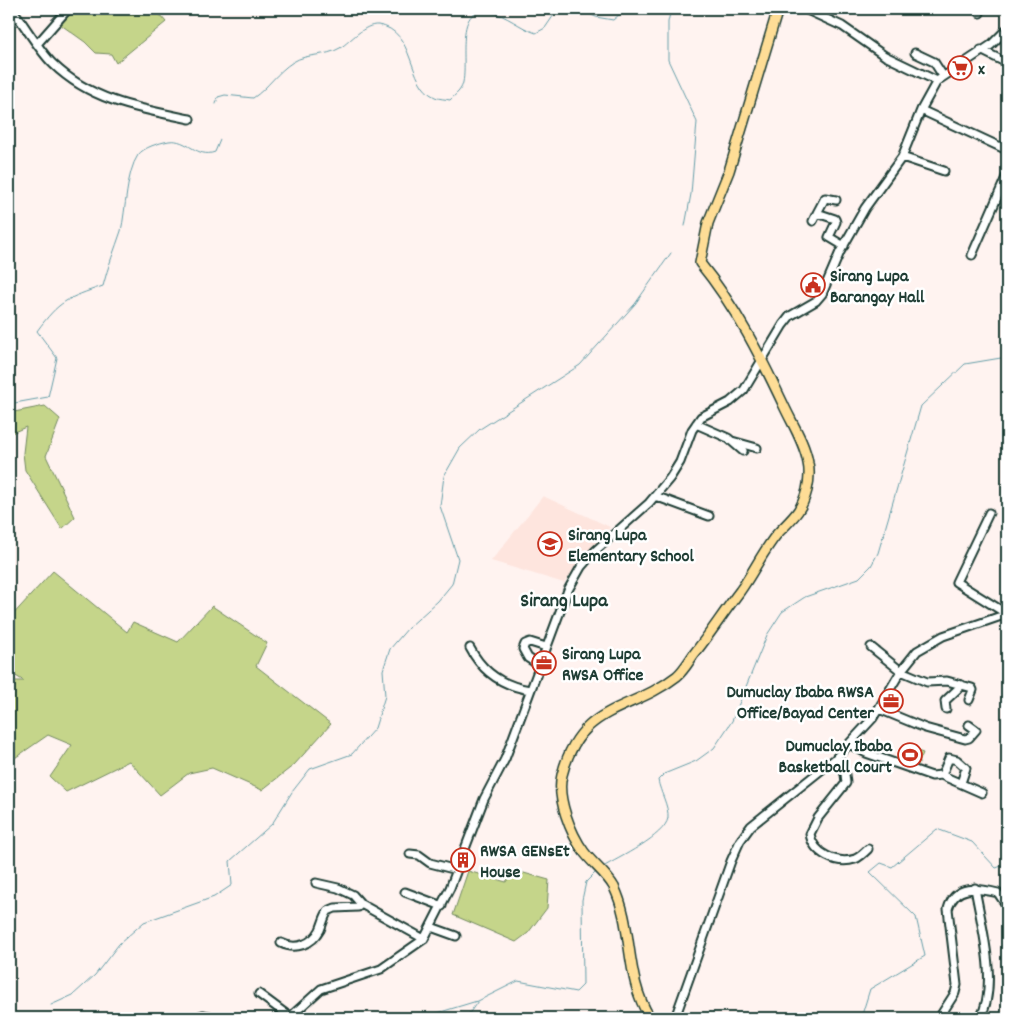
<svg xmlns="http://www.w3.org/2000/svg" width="1016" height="1027" viewBox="0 0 1016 1027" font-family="Dekko,sans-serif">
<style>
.built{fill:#fee5de}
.green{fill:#c5d58a;stroke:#72895f}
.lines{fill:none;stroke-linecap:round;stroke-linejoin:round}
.stream{stroke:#659ea8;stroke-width:1}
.minor-casing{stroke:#1f3d34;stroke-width:11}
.major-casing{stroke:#1f3d34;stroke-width:12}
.minor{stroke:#fff;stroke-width:7}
.major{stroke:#fedd96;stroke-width:9}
.labels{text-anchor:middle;stroke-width:5;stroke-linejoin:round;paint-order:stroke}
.poi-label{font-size:18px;font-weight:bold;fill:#1f3d34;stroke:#fff;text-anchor:start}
.quarter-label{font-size:20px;font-weight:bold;fill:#1f3d34;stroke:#fff}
</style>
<rect width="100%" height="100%" fill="#fff3f0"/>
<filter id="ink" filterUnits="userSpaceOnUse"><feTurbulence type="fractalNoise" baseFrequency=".02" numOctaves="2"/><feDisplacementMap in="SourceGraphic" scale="10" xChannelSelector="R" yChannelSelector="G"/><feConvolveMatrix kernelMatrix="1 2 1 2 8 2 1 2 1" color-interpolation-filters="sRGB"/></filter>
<g filter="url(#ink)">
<path class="built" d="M543,496L610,527L564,583L491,561Z"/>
<path class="green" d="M70,9H155L166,22L116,63L111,54L96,53L85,42L57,22Z
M45,406L60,419L46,456L75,517L62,529L25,470L23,453L26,427L9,434V413Z
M53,571L127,632L133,622L178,642L212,606L267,643L256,666L331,724L294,765L262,790L212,768L189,773L160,795L129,761L66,792L50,777L72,745L48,735L9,762V681H24L9,672V619Z
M903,746L923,753L918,765L898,758Z
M513,870L549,880L547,908L528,933L516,942L453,915L468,871L506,882Z"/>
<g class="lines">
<path class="stream" d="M578,9L596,17L613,20L626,9
M671,9L668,22V60L697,122L691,194L685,226
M216,104L218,97L225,95L253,98C268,88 277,72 293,62C307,53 325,57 340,48C351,41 364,24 378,25C416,30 406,84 435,97C439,99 446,99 450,100C454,96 459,92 461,88C471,71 450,3 490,12C507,15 520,28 536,33L545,28L558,9
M9,404L48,397L57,358L37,331C59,301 67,298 103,286C108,266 115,249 121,231C126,210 126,173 138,155C144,147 159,143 169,141C187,138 197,159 215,152L220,140
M603,867C618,858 665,836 668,818C669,806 660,792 658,780L664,774L696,761L714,748L732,721L767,635L782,612L805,597L859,578L871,566L878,553L921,406L965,364L1007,357
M51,1005L73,995L95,975L119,944L144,922L214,897L232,885L230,861L272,824L292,792L310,769L352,754L375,728L385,696L383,670L390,649L408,628L438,601L452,584L458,559L440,506L444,476L460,448L480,429L580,365L635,304L671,253
M421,1018L477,1001
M466,1018L478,1001L518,981L576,992L583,985L582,900L586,882L596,872
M861,1018L870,989L925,956L916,917L870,872L881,863L892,867L937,829L972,842L996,868L1007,864"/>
<g class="minor-casing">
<path id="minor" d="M12,9C24,24 40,52 53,64C91,101 140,109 190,119
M807,10L842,26L885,56L937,81
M980,13L981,9
M38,43L68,9
M981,50L1007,63
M915,53L934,62L943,76
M921,110L1007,150
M902,157L944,171
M817,213L825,198L836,200
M813,221L817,213L835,219L836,222L829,237L844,246
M972,255L1007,175
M696,424L728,438L743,451
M732,441L757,448
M655,496L709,516
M989,513L956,582L1007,614
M871,647L901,671L927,682L947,681L972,688L973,690L969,700
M470,648C483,673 503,686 530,690
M539,665L528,658L523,649L525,644L530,642L546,647
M879,709L925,728L965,739L969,738L976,730L969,725
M946,709L945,701L962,685
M849,744L866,753L932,776L941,775L982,793
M836,758L845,774L846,783L818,818L810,834C813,853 836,865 855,859C860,857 864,853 868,849
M942,775L949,758L957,760L966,768L961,783
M410,854L419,855L430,863L457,870
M316,883L338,888L353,895L361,904L424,939
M975,888C981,924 999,986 980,1018
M405,892L442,906
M431,927L456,936
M281,943C295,950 312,945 320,930C323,923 324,917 328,911L335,908L358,907L361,904
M259,994L290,1017
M194,1018L203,1015L219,1018
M289,1018L321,989L381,969L424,939L450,888L484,799L505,759L568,590L581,567L595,551L649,503L670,478L680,462L692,430L701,417L730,402L744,390L783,325L790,316L816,301L822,294L840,252L865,208L902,157L921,110L937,81L991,45L1007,29
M675,1018L731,861L740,841L751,826L835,759L873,718L901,671L917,651L943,636L1007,614
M939,1018L955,993L957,985L948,909C955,884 977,888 998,893L1007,906"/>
</g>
<g class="major-casing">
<path id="major" d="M650,1018C624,977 634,928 614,887C607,874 593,864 584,852C571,834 556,798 562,775C580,703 630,713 677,676C684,670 689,661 694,654C710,634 724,612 740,591C753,573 763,551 777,534C792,518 801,513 807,490C809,481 810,471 808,463C805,444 793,425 785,408C761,357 736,307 700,263L708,223L729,171L778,9"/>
</g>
<use href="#minor" class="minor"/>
<use href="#major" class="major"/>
</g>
</g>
<defs>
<g id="supermarket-ring" transform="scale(1.25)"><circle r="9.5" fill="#fff" stroke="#c8321e" stroke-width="1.5"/><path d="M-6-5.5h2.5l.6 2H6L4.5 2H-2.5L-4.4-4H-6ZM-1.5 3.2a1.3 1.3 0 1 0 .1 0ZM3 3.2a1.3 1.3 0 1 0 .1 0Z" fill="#c8321e"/></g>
<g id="civic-ring" transform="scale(1.25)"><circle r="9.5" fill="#fff" stroke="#c8321e" stroke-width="1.5"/><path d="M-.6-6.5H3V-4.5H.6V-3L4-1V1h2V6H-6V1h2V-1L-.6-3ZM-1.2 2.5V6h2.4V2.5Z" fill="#c8321e"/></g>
<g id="school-ring" transform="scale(1.25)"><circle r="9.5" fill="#fff" stroke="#c8321e" stroke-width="1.5"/><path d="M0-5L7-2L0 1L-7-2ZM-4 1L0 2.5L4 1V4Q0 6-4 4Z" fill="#c8321e"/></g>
<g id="office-ring" transform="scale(1.25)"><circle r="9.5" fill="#fff" stroke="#c8321e" stroke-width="1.5"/><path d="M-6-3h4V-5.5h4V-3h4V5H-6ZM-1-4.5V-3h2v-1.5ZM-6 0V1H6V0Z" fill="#c8321e"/></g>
<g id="stadium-ring" transform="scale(1.25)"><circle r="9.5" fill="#fff" stroke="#c8321e" stroke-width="1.5"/><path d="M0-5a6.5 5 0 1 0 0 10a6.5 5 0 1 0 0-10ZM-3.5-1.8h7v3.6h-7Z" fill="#c8321e"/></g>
<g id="building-ring" transform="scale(1.25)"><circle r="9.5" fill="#fff" stroke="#c8321e" stroke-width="1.5"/><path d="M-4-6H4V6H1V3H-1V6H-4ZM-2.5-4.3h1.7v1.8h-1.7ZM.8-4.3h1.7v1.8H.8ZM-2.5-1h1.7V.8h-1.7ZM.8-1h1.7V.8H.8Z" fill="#c8321e"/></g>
</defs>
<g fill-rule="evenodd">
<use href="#supermarket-ring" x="960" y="68"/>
<use href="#civic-ring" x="813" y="285"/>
<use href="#school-ring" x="550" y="544"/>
<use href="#office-ring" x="544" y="663"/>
<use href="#office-ring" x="891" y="701"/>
<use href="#stadium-ring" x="910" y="755"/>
<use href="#building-ring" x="463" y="860"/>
</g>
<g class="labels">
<g class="poi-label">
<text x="978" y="74">x</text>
<text x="830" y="281">Sirang Lupa<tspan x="830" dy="21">Barangay Hall</tspan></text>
<text x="568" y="540">Sirang Lupa<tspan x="568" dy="21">Elementary School</tspan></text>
<text x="562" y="659">Sirang Lupa<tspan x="562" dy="21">RWSA Office</tspan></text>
<text x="874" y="697" text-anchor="end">Dumuclay Ibaba RWSA<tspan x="874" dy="21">Office/Bayad Center</tspan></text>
<text x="892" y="751" text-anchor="end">Dumuclay Ibaba<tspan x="892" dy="21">Basketball Court</tspan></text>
<text x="480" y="856">RWSA GENsEt<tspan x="480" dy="21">House</tspan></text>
</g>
<g class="quarter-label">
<text x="564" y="606">Sirang Lupa</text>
</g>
</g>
<rect width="1016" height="1027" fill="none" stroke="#fff" stroke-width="30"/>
<rect x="15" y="15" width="986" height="997" fill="none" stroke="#1f3d34" stroke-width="2" filter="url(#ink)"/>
</svg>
